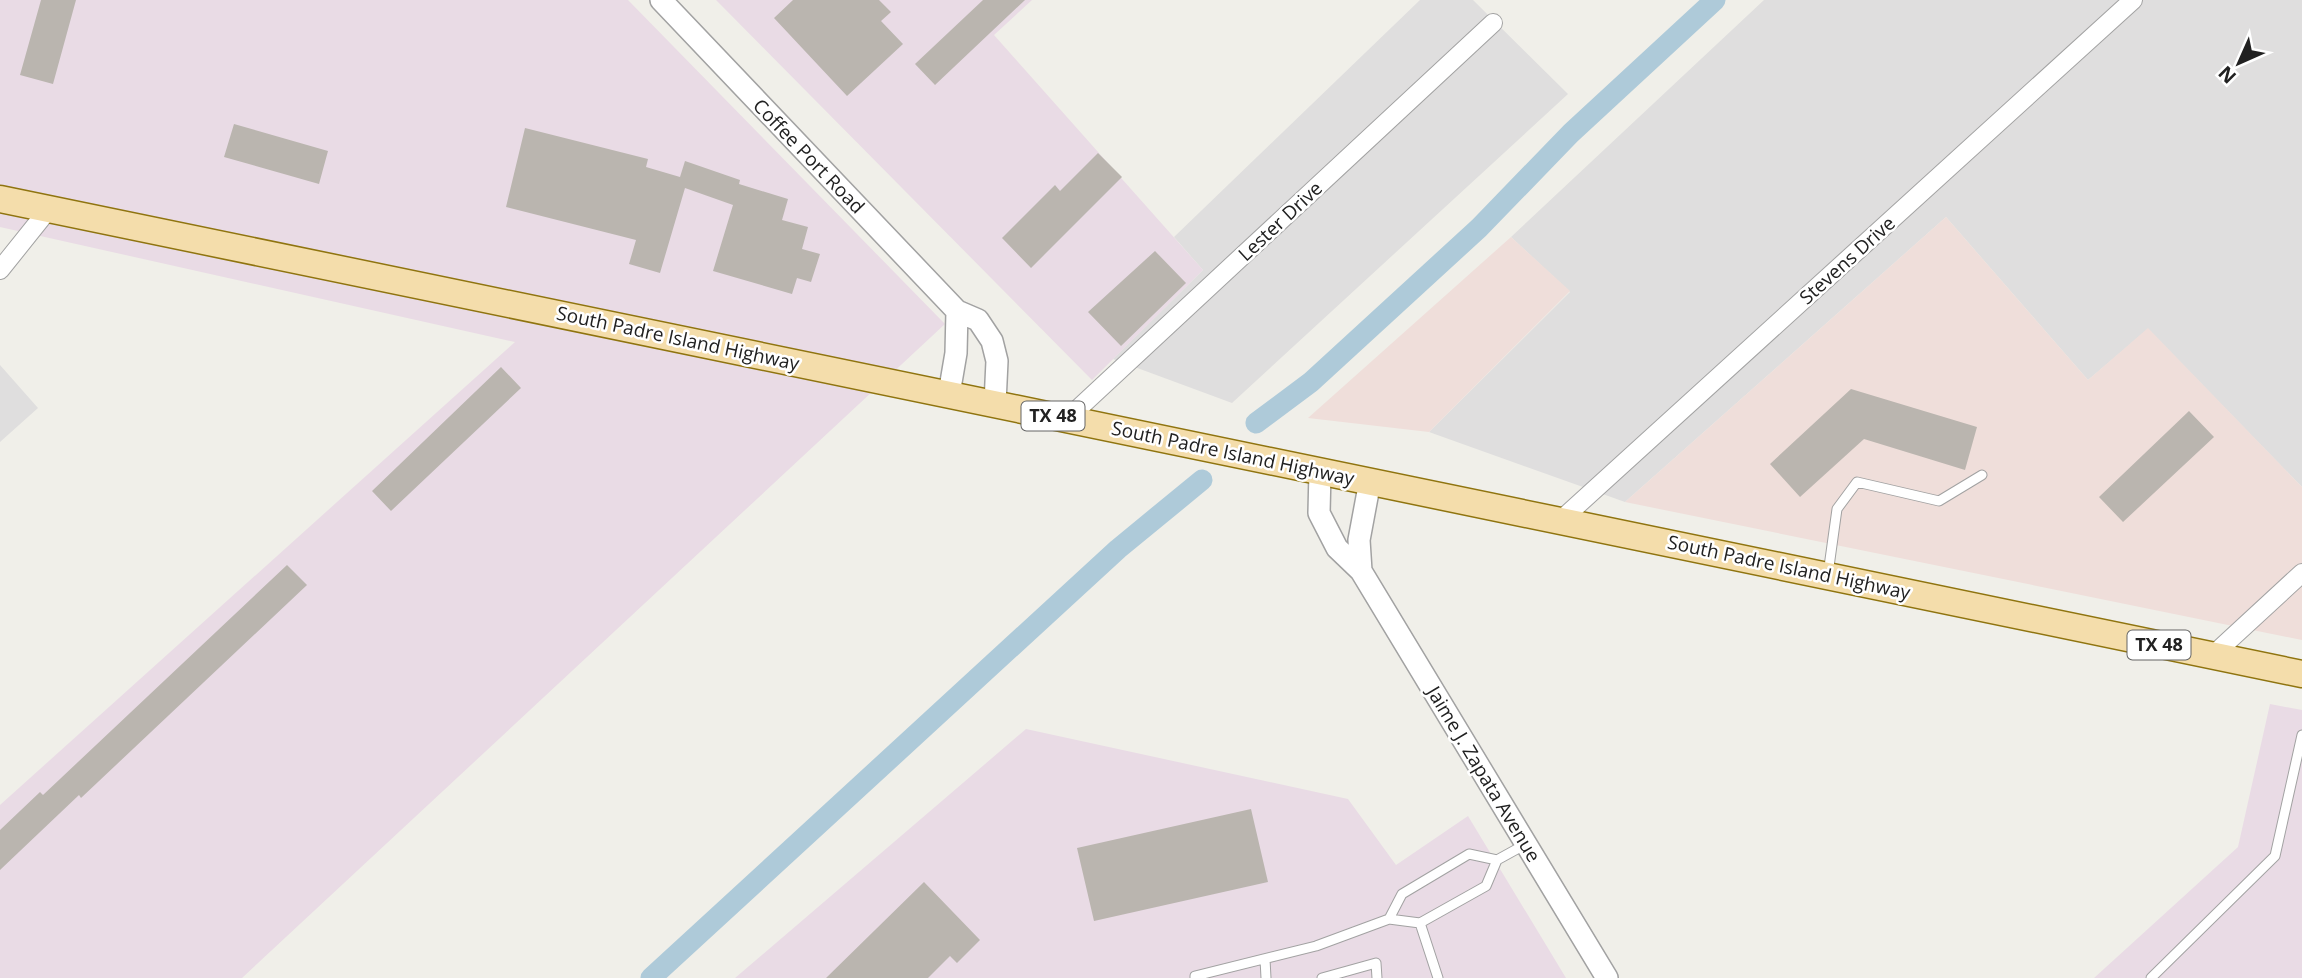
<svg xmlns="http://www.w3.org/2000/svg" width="2302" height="978" viewBox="0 0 2302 978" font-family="'Open Sans',sans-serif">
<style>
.residential{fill:#dfdede}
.commercial{fill:#efdeda}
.industrial{fill:#e9dbe5}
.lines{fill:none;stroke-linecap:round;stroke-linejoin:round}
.canal{stroke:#aecad9;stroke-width:21}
.building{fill:#bab5af}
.service-casing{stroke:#a2a2a2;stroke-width:11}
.minor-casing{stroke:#a2a2a2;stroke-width:20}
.tertiary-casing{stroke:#a2a2a2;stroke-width:24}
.primary-casing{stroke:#8f740f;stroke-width:29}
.service{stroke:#fff;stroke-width:9}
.minor{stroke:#fff;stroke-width:18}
.tertiary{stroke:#fff;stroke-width:21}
.primary{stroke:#f4ddab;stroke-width:26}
.labels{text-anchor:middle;stroke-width:5;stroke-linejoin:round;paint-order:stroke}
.shield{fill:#fff;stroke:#646464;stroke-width:2}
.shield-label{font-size:18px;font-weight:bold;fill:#212121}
.street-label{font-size:19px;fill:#212121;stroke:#fff}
</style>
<rect width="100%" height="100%" fill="#f0efe9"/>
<path class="residential" d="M1420,0H1473L1568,94L1232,403L1113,359L1203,270L1174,237Z
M1764,0H2302V487L2148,329L2088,380L1946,217L1625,502L1429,432L1570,292L1511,237Z
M0,365L38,408L0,442Z"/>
<path class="commercial" d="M1946,217L2088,380L2148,328L2302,487V640L1625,502Z
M1511,237L1570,291L1429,432L1308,418Z"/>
<path class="industrial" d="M0,0H628L945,324L242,978H0V805L515,342L0,227Z
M716,0H1032L994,35L1203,270L1092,380Z
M2270,704L2302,710V978H2094L2238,847Z
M1026,729L1348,799L1396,865L1468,816L1566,978H735Z"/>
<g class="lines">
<path class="canal" d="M1256,423L1311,382L1479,228L1571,133L1715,0
M651,978L1118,549L1202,480"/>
</g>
<path class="building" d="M41,0H76L53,84L20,75Z
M793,0H879L891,12L881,21L903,44L847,96L774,18Z
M983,0H1025L935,85L915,64Z
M234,124L328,151L319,184L224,157Z
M525,128L648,159L646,167L680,177L685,161L740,180L739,184L788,199L782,220L808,227L802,249L820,254L811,282L797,278L792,294L713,271L733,205L685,188L660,273L629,264L636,240L506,207Z
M1098,153L1122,177L1031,268L1002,238L1055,185L1060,191Z
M1155,251L1186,283L1121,346L1088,312Z
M501,367L521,388L391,511L372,491Z
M1851,389L1977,427L1965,470L1864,439L1800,497L1770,464Z
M2189,411L2214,437L2123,522L2099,497Z
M287,565L307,585L81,798L79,795L0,870V830L40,792L43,795Z
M1251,809L1268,882L1094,921L1077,848Z
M924,882L980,940L957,963L950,956L928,978H826Z"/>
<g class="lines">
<g class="service-casing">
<path id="service" d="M1828,574L1837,509L1857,482L1939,501L1982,475
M1389,919L1402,894L1469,854L1497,860
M1420,923L1438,978
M1265,959L1266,978
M1195,978V976L1316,946L1389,919L1420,923L1486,886L1497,860L1526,844
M1322,978L1376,963L1377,978
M2151,978L2275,856L2302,735"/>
</g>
<g class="minor-casing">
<path id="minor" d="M0,270L48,210
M1067,419L1493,23
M1561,520L2133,0
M2212,656L2302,573"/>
</g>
<g class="tertiary-casing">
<path id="tertiary" d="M661,0L957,311L978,320L992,341L997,361L995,403
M949,394L956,353L957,311
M1320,471L1319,513L1337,548L1361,571L1607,978
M1361,571L1359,540L1370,481"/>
</g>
<g class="primary-casing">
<path id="primary" d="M0,199L2302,674"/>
</g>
<use href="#service" class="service"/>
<use href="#minor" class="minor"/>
<use href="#tertiary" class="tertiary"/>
<use href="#primary" class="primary"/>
</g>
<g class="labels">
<g class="shield">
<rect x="1021.5" y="401.5" width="63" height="29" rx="5"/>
<rect x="2127.5" y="630.5" width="63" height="29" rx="5"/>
</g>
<g class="shield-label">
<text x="1053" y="422">TX 48</text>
<text x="2159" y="651">TX 48</text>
</g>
<g class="street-label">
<text transform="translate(809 156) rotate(46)" y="7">Coffee Port Road</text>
<text transform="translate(1280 221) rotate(-43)" y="7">Lester Drive</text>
<text transform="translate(1847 260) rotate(-42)" y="7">Stevens Drive</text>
<text transform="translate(678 338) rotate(12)" y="7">South Padre Island Highway</text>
<text transform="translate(1233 453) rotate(12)" y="7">South Padre Island Highway</text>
<text transform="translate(1789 567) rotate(12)" y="7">South Padre Island Highway</text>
<text transform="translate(1484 774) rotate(59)" y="7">Jaime J. Zapata Avenue</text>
</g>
</g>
<g transform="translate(2239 63) rotate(225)" stroke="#ffffff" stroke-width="5" paint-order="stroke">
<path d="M0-5L12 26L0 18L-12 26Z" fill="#212121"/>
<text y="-10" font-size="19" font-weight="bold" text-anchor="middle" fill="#212121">N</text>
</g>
</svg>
